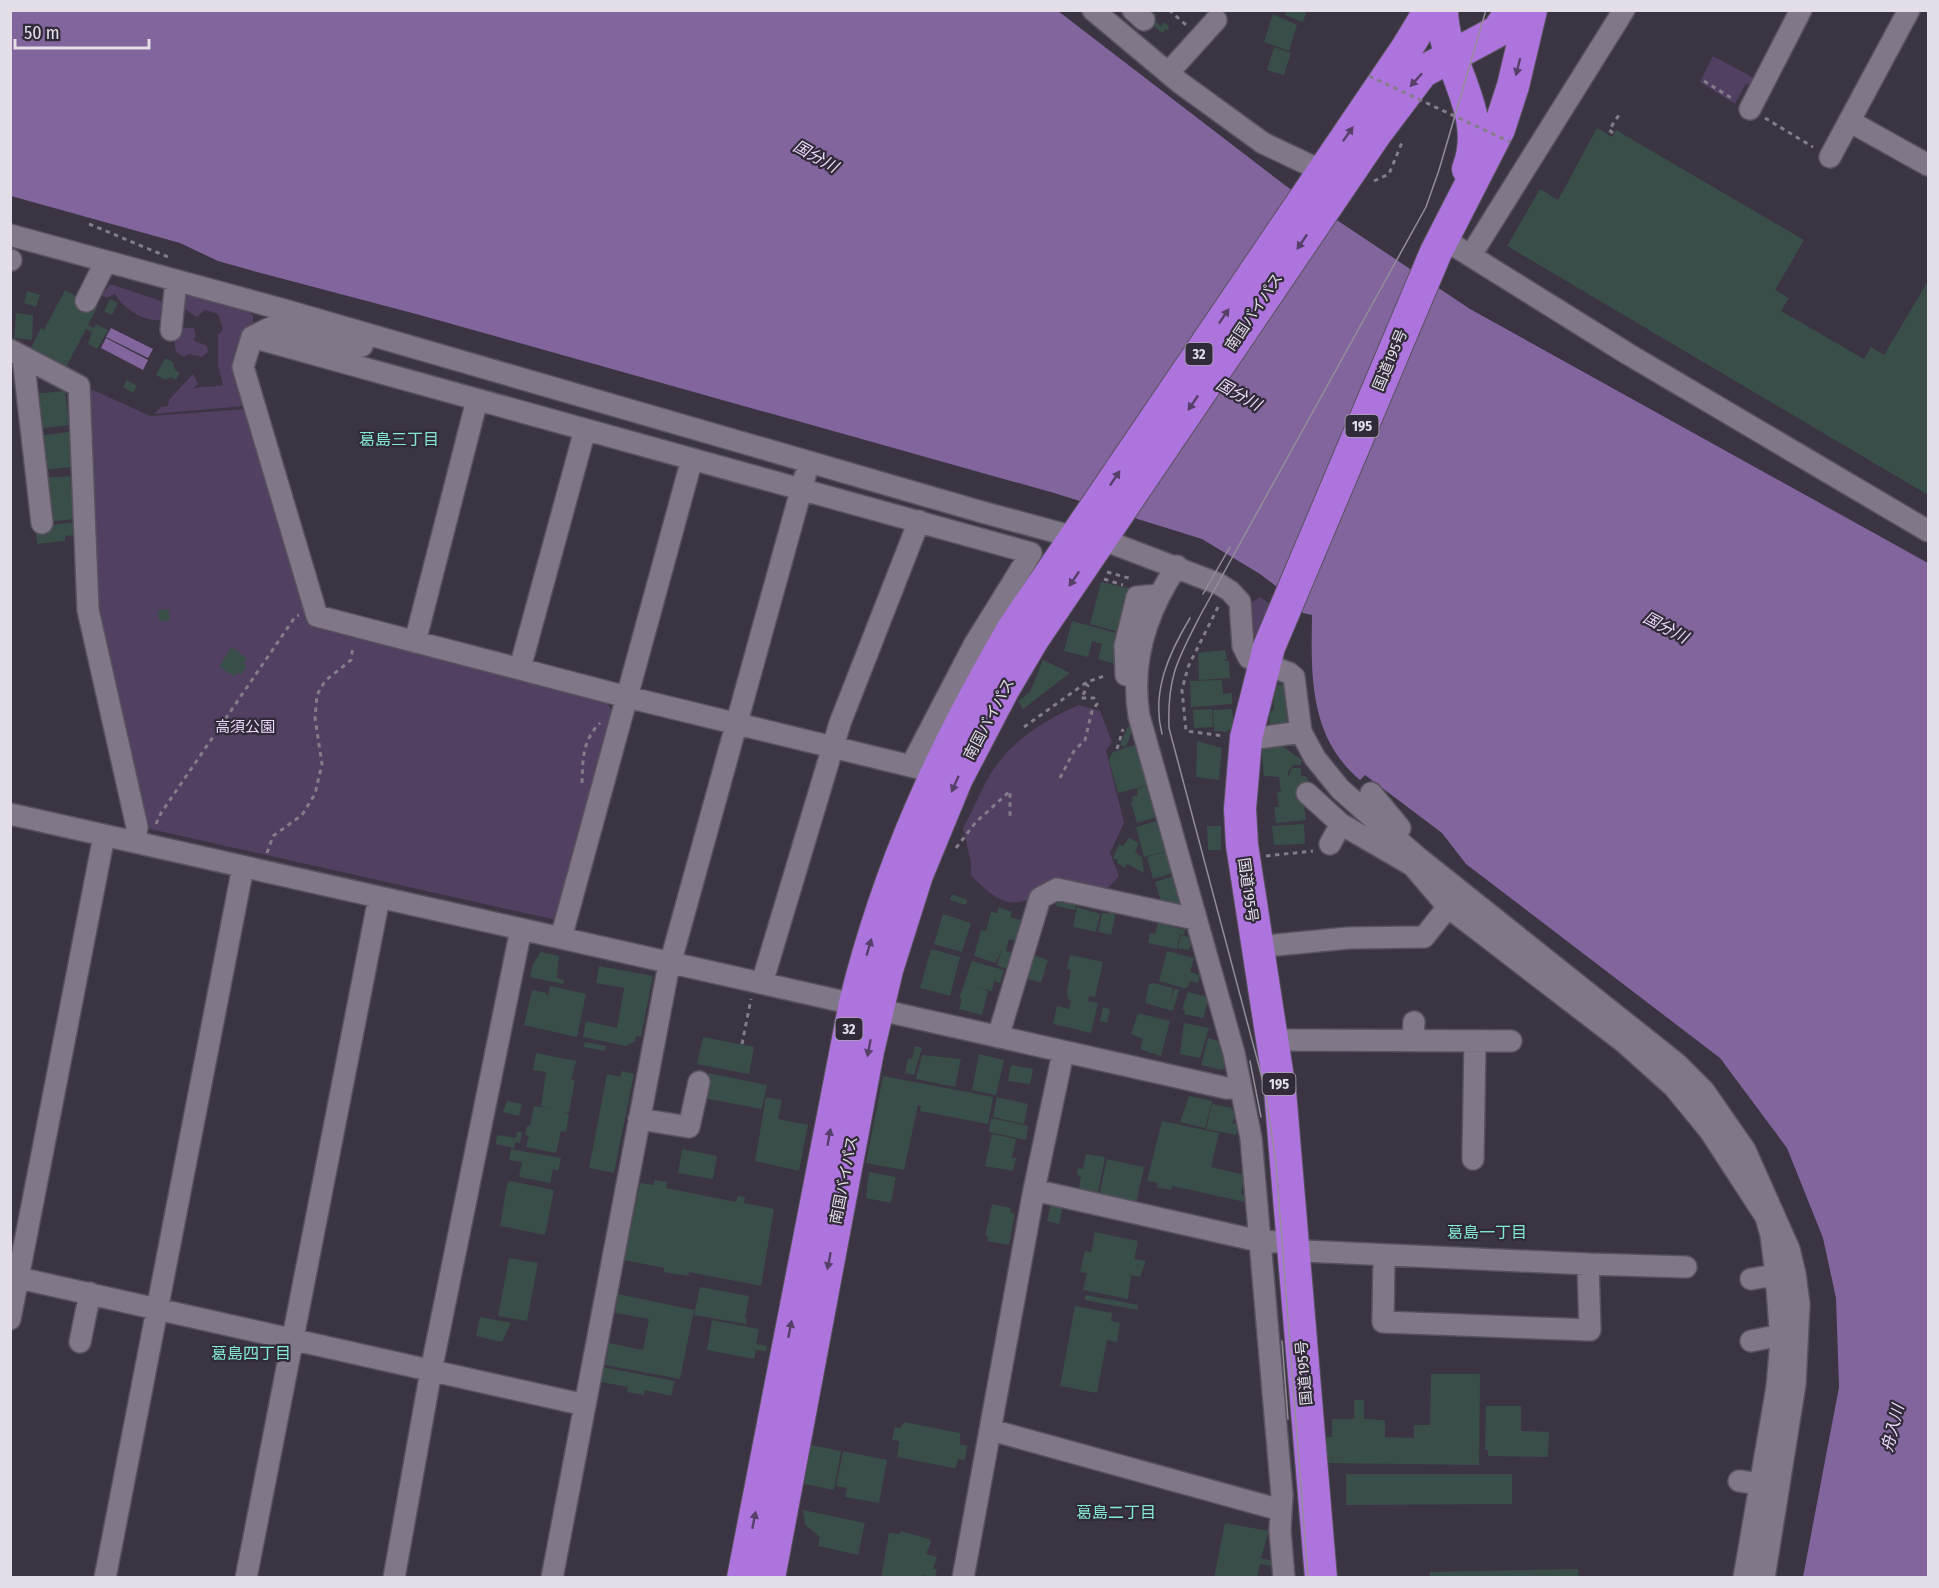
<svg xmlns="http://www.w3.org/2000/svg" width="1939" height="1588" viewBox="0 0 1939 1588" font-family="'Fira Sans Condensed','Noto Sans JP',sans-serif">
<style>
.green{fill:#514061}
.water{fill:#82659d}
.building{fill:#394e49}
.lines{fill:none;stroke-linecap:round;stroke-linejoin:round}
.minor-casing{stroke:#58525e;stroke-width:24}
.highway-casing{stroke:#58525e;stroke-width:34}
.path{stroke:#837d89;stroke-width:3;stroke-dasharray:4.5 4.5;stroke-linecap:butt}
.minor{stroke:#807889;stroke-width:21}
.highway{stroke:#ad74dd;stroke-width:32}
.tram{stroke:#938d98;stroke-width:1.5}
.path-bridge{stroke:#837d89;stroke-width:3;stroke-dasharray:4.5 4.5;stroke-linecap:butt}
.oneway{fill:#56406a}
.labels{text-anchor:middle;stroke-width:4.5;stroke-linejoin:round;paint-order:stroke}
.shield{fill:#312a38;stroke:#aea8b2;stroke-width:1.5}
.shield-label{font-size:14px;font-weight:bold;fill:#e3dee7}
.street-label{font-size:15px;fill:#e3dee7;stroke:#312a38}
.park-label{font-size:15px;fill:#e9d9fa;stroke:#312a38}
.water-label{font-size:16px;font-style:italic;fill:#ebdbfc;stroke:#312a38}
.neighbourhood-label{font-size:16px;fill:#84e9d3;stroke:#312a38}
</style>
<rect width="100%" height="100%" fill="#3b3442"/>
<path class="green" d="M1713,56L1754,78L1752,83L1745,85L1735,104L1700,82Z
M110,284L164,302L167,319C148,324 125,311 115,294L106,298L102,295Z
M186,292L247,310L253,316V323C230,337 243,383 245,406L154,414L161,407L168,406L169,400L193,374L198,384L192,389C204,385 211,388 223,385L218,366V335L223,330L218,314L205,310L197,317L183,308L180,301Z
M181,328H194L196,336L193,340L207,346L208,352L202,357L189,354L184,357L176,352L173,335Z
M93,390L150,416L247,409L310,626L607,703L613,713L556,920L141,827L94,607L85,394Z
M1260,597L1272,605L1259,634L1253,637L1251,603Z
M1079,705L1100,711L1112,742L1106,750L1124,823L1110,853L1119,876L1108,888L1060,881C1020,908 1006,913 971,875V863L963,828C973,811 980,792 990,775C1009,742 1046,719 1079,705Z"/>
<path class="water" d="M10,11H1058L1286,186L1470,309L1928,563V1577H1803L1839,1387L1836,1298L1823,1238L1787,1148L1720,1058L1466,864L1442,833L1365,775L1360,780C1309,737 1311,676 1312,615L1303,613L1281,590L1260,574L1202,539L1054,493L416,314L257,272L218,261L180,243L11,196Z
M111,328L153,349L148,358L106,337Z
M106,338L148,360L143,370L101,348Z"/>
<path class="building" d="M1286,10H1307L1303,22L1285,15Z
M1152,12L1157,15L1153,19L1161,26L1164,22L1169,26L1168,31L1166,29L1162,33L1146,20Z
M1273,14L1297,25L1289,51L1264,42Z
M1274,47L1291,53L1284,75L1267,70Z
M1597,128L1612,137L1616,130L1804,240L1775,290L1789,298L1781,311L1864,359L1871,347L1884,355L1928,281V495L1507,246L1540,189L1558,200Z
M65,290L97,308L88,325L94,328L96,324L108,330L97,349L88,344L92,332L86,329L66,367L63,368L31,348L41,328L44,330Z
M27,291L40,295L36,307L24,303Z
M110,299L118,303L112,315L104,311Z
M16,313L33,315L32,340L14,338Z
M165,358L173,362L175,370L180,373L176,380L171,377L165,380L156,375Z
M127,380L137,386L133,393L123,387Z
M65,391L69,425L36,429L32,394Z
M69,432L73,467L41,470L37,436Z
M70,476L74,519L47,522L43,478Z
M76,522L77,535L65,536V541L37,544L35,527Z
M1101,582L1132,589L1119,632L1090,624Z
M169,609L170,621H159L158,610Z
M1072,621L1120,634L1118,665L1098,659L1102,644L1092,641L1088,657L1064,651Z
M232,647L247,659L243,663L247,666L241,675L237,672L234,677L219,666Z
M1225,650L1227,659L1223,661H1229L1230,678L1199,680L1198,653Z
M1043,660L1070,673L1023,709L1018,701L1030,692Z
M1222,680L1223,694L1232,693V704L1191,707L1190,681Z
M1285,684L1287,722L1270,726L1269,714L1274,709L1273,696L1277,685Z
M1212,709L1213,727L1194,728L1193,710Z
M1232,709L1234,729L1227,730L1228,732L1214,731L1213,710Z
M1128,726L1133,728L1126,747L1120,745Z
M1197,741L1222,748L1219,780L1196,777Z
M1276,742L1302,760L1301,765H1293L1288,772V777L1292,768H1301V776H1306L1309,782L1302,790L1306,820L1276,823L1274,807H1279L1277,792H1281L1279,777L1264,776L1261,744Z
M1138,744L1149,785L1118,793L1109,760L1113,752Z
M1149,785L1157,817L1137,823L1131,802L1133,801L1132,797L1138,795L1137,789Z
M1156,821L1166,851L1144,857L1136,827Z
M1304,824L1305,844L1274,845L1272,826Z
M1207,826H1221V850H1208Z
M1129,838L1139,843L1135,852L1142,857L1144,873L1127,864L1125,868L1117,863L1118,860L1113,858L1119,844L1123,846Z
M1167,851L1173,873L1153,879L1147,857Z
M1174,876L1181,902L1171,906V903L1162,904L1155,882Z
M952,894L967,900L966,905L950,900Z
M1058,898L1077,902L1075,910L1056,906Z
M999,907L1012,912L1010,917L1021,920L1015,941L1009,939L1006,951L1014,953L1009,969L997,966L1002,949L996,963L974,956L981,930L986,931L991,912L997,913Z
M1077,907L1100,914L1096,932L1073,927Z
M1110,911L1116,912L1111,935L1098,932L1102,913L1109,914Z
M943,914L971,923L962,952L934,944Z
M1158,923L1185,930L1184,935L1177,934L1180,935L1177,949L1148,943L1150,933L1155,934Z
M1181,935L1192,938L1189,950L1178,948Z
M931,949L960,957L950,996L920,988Z
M1167,951L1194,958L1190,972L1200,975L1198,983L1190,981L1188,987L1184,988L1159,981Z
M541,952L559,956L557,978L564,980L563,984L530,977L533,964Z
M1033,955L1048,960L1041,983L1026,978Z
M1070,955L1103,962L1095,997L1089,996L1088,1001L1098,1003L1091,1033L1053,1024L1057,1006L1069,1009L1071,1000L1068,999L1067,991L1071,970L1067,969Z
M972,961L1004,970L1000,983L994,981L992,991L976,987L988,991L982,1015L959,1009L962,999H959Z
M599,966L653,976L641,1037L636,1036L635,1041L626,1046L583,1037L586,1021L617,1028L624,988L596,983Z
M1153,983L1173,988L1169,1005L1174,989L1179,990L1173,1011L1145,1003L1149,984Z
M550,986L586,994L577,1037L524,1025L532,990L546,993L548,996Z
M1188,992L1209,997L1203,1018L1184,1014L1185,1010L1182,1009Z
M1103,1007L1110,1009L1107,1023L1100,1021Z
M1138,1013L1170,1021L1161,1056L1140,1049L1143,1039L1131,1034Z
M1184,1023L1209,1028L1200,1058L1180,1054Z
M703,1037L754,1047L749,1074L697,1064Z
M1208,1038L1221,1042L1228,1064L1222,1070L1201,1065Z
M585,1042L606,1046L605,1051L584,1047Z
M915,1046L922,1048L914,1075L905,1073L908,1058L912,1059Z
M536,1053L576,1061L572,1077L570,1079L575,1080L569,1112L564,1113L569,1114L566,1132L561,1131L556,1153L526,1147L529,1136L525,1135L527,1126H530L534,1106L550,1108L541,1106L546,1072L533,1070Z
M979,1054L1004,1060L996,1095L972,1090Z
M922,1055L961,1059L955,1087L916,1079Z
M1011,1065L1033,1069L1030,1084L1008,1081Z
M622,1071L634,1074L614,1173L589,1168L607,1074L620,1077Z
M708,1073L767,1085L762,1109L703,1098Z
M883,1076L993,1097L988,1124L920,1111L921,1106L918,1105L904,1170L866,1163Z
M1189,1096L1212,1101L1205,1128L1180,1122Z
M766,1097L782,1100L778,1119L808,1125L799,1171L755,1161Z
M997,1097L1028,1104L1024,1124L993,1117Z
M507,1101L522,1104L519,1116L503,1112Z
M1212,1104L1231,1108L1236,1114L1232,1123L1239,1124L1236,1135L1206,1129Z
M991,1118L1028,1126L1026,1140L989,1132Z
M1162,1121L1219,1133L1211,1167L1245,1175L1241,1194L1246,1195L1245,1202L1172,1186L1171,1190L1157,1187L1158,1183L1147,1181Z
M517,1132H522L520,1143L515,1142L514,1148L496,1144L497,1135L516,1138Z
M992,1134L1016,1139L1012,1158H1016L1013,1171L985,1166Z
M511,1149L561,1158L558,1171L553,1169L550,1183L519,1177L522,1162L509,1160Z
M682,1149L717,1156L713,1179L678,1173Z
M1086,1154L1105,1157L1098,1192L1079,1189L1081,1176L1077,1175L1078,1168L1083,1169Z
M1107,1159L1144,1167L1136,1204L1099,1196Z
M869,1172L896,1177L891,1203L866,1198Z
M655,1180L667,1182L666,1188L736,1202L738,1196L745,1197L744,1203L774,1209L761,1286L689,1272L688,1276L664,1272V1268L624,1260L640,1183L653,1185Z
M510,1181L554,1190L545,1235L500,1226L507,1184Z
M992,1204L1011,1208L1010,1212L1015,1214L1009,1245L987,1241L988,1237L995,1238L985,1236Z
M1051,1204L1063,1206L1059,1224L1047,1221Z
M1095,1232L1138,1241L1134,1259L1146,1261L1140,1277L1131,1275L1128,1299L1083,1290L1087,1273L1080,1272L1085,1251L1091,1252Z
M509,1258L538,1263L527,1321L498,1316Z
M700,1287L749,1296L745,1319H747L746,1324L694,1315Z
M618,1294L694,1310L680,1379L605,1365L609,1343L643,1350L649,1319L615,1313Z
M1085,1295L1138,1305L1137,1310L1085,1300Z
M1075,1306L1112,1313L1111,1321L1120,1323L1117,1342L1107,1340L1097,1393L1060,1386Z
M480,1317L511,1323L502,1342L476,1336Z
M712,1320L759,1329L756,1344L767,1346L766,1351L756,1350L754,1359L707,1350Z
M603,1367L675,1381L671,1396L645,1390L644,1395L627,1392L628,1387L601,1382Z
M1431,1374H1480L1479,1465L1326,1463V1437H1332V1419H1354V1400H1364V1419L1385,1420V1437L1414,1438V1425H1430Z
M1486,1406H1521V1431L1549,1432L1548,1457L1488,1456V1450H1485Z
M904,1422L960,1433V1445L967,1446L965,1460L958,1459L956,1467L953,1468L897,1457L899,1441L892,1440L895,1427L900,1428Z
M811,1445L841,1451L834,1490L804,1484Z
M843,1451L887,1460L879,1503L845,1497L847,1488L836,1486Z
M1346,1474H1512V1504L1346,1505Z
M803,1510L865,1523L858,1555L818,1546L820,1537L805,1525Z
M1225,1523L1269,1531L1261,1558L1272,1561L1271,1566L1260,1564L1257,1578H1214Z
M901,1531L929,1539L931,1542L926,1554L937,1557L933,1569H937L935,1578L922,1575V1578H881L889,1533L900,1534Z
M1578,1569L1579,1578H1430V1572Z"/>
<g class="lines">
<g class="minor-casing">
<path id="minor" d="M1093,10L1179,82L1263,143L1322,171
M1133,10L1144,20
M1168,73L1216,20
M1750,109L1801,10
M1849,121L1928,165
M1830,157L1909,10
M10,235L281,309L982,512L1074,537L1114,544L1219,584L1230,591L1240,602L1243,646L1249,658L1289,673L1294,677L1301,732L1315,758L1340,789L1416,856L1677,1064L1704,1091L1745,1150L1789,1249L1795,1274L1799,1304L1795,1384L1764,1578
M1442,238L1628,354L1928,531
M1471,255L1624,10
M10,260H11
M86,301L105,263
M171,330L176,281
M252,337L1031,553L974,645L911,766
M362,346L272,327L252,337L243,367L317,616L627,697L935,772
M10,350L79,386L88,610L137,827L135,842
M23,357L42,523
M1177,566C1146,612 1130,661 1139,716L1234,1053L1251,1138L1282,1495L1280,1530L1284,1578
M415,642L477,400
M520,668L585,430
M1133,677L1126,675L1125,646L1137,597L1157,595
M1258,738L1301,732
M1307,793L1341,824
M1371,793L1400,828
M10,814L521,929
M1330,844L1341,824L1410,864
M1448,907L1625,1043L1674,1087L1710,1131L1766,1217L1771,1235L1776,1275L1781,1341L1777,1387L1744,1578
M561,938L692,459
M1256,947L1348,938L1424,937L1448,907L1413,866L1415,864
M762,983L840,723L919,521
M998,1037L1040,898L1057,889L1195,919
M1274,1040L1511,1041
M1413,1040L1414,1022
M639,1119L689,1127L699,1082
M1473,1159L1475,1041
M1034,1190L1259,1241L1282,1242L1304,1251L1588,1264L1590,1330L1383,1322L1384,1255
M1588,1264L1686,1267
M10,1276L585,1405
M1751,1279L1776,1275
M10,1319L104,836
M1751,1341L1781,1335
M80,1342L90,1293
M991,1430L1281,1510
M1739,1481L1761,1484
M105,1578L243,867
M246,1578L379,898
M394,1578L431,1371L521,929L1226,1088H1241
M552,1578L667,975L805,476
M963,1578L1034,1190L1063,1053"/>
</g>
<g class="highway-casing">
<path id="highway" d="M1442,10C1443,67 1490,112 1468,169
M743,1578L855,1003C889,865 942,751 1013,629L1407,48L1430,10
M769,1578L868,1051L887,970L917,875L957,778L1004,688L1033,639L1376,133L1422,72L1498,31L1512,10
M1321,1578L1280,1091L1242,845L1240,809L1246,738L1269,647L1436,252L1499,129L1513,86L1531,10"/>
</g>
<path class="path" d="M1169,10L1186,25
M1704,81L1733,99
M1765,118L1813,147
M1613,133L1609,130L1621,112
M1374,181L1389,174L1403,140
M89,224L168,257
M1107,572L1132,579
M1104,579L1123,585
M1218,607L1188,667L1182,690L1186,731L1224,736
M1024,727L1087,682L1107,675
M1117,749L1123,729
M1060,778L1074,751L1085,740L1092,711L1097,704L1094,698H1081L1088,686L1085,683
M582,783C583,759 582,741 600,723
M156,824L161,813L295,617L299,615
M956,848L976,822L1010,791V820
M267,853L273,836L302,815L315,794L322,764L315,718L317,695L325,681L351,660L353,646
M1266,856L1313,851
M742,1044L751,999"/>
<use href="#minor" class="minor"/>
<use href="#highway" class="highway"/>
<path class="tram" d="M1203,594L1230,547
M1162,734C1151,692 1169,653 1190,618
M1250,1061L1261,1117
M1282,1341L1288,1419
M1308,1578L1276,1164L1265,1089L1169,728C1167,676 1178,659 1201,614L1426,207L1439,170L1486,10"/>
<path class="path-bridge" d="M1369,76L1510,142"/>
</g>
<defs><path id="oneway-solid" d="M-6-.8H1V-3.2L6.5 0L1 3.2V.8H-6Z" transform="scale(1.5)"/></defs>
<g class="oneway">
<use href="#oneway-solid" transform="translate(1518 67) rotate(104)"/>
<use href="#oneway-solid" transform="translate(1416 80) rotate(132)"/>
<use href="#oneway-solid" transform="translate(1348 134) rotate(-55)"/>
<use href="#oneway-solid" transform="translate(1302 242) rotate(124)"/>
<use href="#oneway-solid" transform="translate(1224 316) rotate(-56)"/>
<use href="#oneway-solid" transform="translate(1193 403) rotate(124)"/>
<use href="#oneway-solid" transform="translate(1115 478) rotate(-56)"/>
<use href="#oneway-solid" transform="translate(1074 579) rotate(124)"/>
<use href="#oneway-solid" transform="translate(955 784) rotate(114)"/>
<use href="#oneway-solid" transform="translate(869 947) rotate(-74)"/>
<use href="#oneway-solid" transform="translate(869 1048) rotate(101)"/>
<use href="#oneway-solid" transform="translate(829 1137) rotate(-80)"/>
<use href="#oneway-solid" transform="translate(829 1261) rotate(101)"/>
<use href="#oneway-solid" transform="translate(790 1329) rotate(-79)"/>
<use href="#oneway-solid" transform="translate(754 1520) rotate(-79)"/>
</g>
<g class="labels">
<g class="shield">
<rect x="1185.5" y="343" width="27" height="22" rx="4.5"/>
<rect x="1345.5" y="415" width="33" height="22" rx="4.5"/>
<rect x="835.5" y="1018" width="27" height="22" rx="4.5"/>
<rect x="1262.5" y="1073" width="33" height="22" rx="4.5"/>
</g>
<g class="shield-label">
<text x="1199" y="359">32</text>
<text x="1362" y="431">195</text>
<text x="849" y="1034">32</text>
<text x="1279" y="1089">195</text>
</g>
<g class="street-label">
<text transform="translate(1254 312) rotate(-56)" y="5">南国バイパス</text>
<text transform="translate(1390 360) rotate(-67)" y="5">国道195号</text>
<text transform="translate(989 719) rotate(-62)" y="5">南国バイパス</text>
<text transform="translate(1248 890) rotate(82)" y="5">国道195号</text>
<text transform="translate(844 1180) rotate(-79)" y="5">南国バイパス</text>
<text transform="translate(1304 1373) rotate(-95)" y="5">国道195号</text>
</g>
<g class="park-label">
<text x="245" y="732">高須公園</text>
</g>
<g class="water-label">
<text transform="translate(816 156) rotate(29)" y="6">国分川</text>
<text transform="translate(1239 394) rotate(29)" y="6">国分川</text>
<text transform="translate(1666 627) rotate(28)" y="6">国分川</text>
<text transform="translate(1892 1428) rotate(-76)" y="6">舟入川</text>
</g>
<g class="neighbourhood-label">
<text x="399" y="445">葛島三丁目</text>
<text x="1487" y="1238">葛島一丁目</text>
<text x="251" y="1359">葛島四丁目</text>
<text x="1116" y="1518">葛島二丁目</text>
</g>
</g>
<rect width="1939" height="1588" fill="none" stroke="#e3dee7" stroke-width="24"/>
<path d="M15 39v9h134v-9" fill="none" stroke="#e3dee7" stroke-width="3"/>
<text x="24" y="39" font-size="18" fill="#e3dee7" stroke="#312a38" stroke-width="4.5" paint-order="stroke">50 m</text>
</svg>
